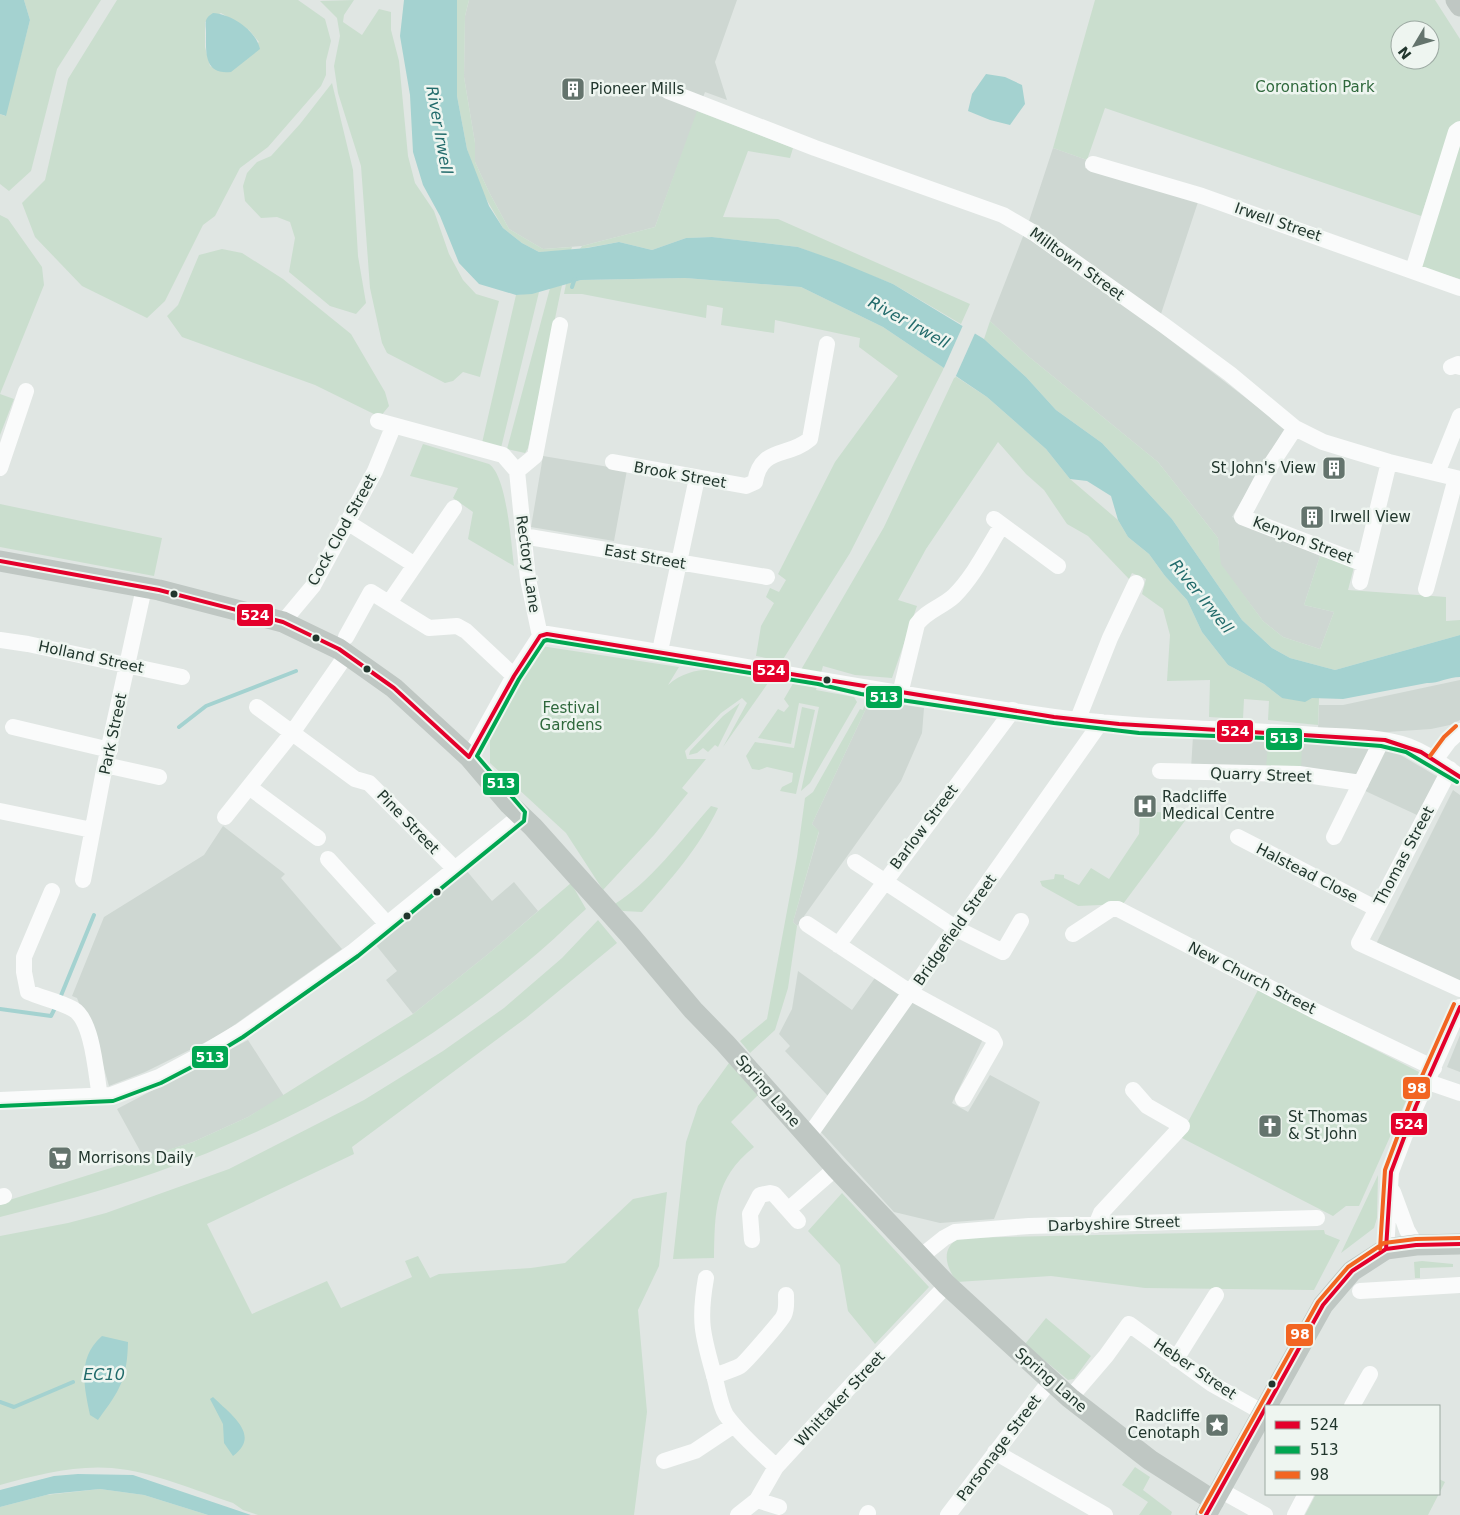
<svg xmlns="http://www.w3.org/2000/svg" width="1460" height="1515" viewBox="0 0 1460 1515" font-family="'DejaVu Sans',sans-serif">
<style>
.built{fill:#ced7d2}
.green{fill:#cadece;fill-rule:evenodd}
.water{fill:#a4d2d0}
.pier{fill:#e0e6e3}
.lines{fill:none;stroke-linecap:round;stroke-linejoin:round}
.stream{stroke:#a4d2d0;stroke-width:4}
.minor{stroke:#fafbfb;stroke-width:16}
.major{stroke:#bfc7c3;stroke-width:21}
.bus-1-casing{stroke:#eef5f0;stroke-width:8}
.bus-2-casing{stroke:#eef5f0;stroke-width:8}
.bus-3-casing{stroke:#eef5f0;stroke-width:8}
.bus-1{stroke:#e4002b;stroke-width:4}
.bus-2{stroke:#00a651;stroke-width:4}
.bus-3{stroke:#f26522;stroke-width:4}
.bus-dot{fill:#21362d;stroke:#eef5f0;stroke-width:2}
.labels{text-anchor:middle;stroke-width:5;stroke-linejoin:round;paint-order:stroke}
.park-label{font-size:15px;fill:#2f683c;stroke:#eef5f0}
.poi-label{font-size:15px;fill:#21362d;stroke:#eef5f0;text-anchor:start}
.street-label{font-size:15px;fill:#21362d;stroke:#eef5f0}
.water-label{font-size:16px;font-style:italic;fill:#226b6b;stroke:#eef5f0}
.line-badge{stroke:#eef5f0;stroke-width:2}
.badge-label{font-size:14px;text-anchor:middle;font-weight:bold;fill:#fff}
</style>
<rect width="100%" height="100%" fill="#e0e6e3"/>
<path class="built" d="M469,0H737L715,62L727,100L705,92L655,227L582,246L543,249L509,229L489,192L475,162V143L464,77L465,16Z
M1053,148L1087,160L1085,168L1198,202L1156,329L1285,428L1232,517L1320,556L1304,605L1334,612L1320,649L1283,637L1263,621L1220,564L1218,538L1158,462L1028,356L990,321L1029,221Z
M543,456L627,470L614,541L531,527Z
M1460,680V720L1450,725L1431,729L1387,732L1318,729L1319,705H1343Z
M870,700L924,708L922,733L901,781L797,926L793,922L819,832L812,824Z
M1193,736L1267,739L1392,750L1438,777L1417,815L1361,789L1191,769Z
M1453,790L1460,795V984L1375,946Z
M223,826L285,874L281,878L342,949L220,1035L145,1072L109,1086L101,1058L77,998L72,996L104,917L204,855Z
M466,870L492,901L514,882L538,911L487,955L413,1014L386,980L397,971L375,944Z
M798,971L852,1010L877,975L902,993L828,1096L785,1051L790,1046L779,1034L792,1009Z
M912,1001L983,1039L952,1103L968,1112L990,1075L1040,1102L994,1219L940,1223L894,1212L820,1131Z
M1460,1035V1072L1447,1067Z
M248,1040L284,1096L248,1117L193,1142L144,1158L117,1109Z"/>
<path class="green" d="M24,0H101L57,69L31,171L9,191L0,184V114L5,116L30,20Z
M117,0H298L325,19L331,41L326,61V75L321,86L268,147L240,168L215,216L203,225L165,301L147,318L82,286L35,237L22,203L45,180L68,79ZM221,13L249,30L259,42L224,72L210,66L205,47V22Z
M354,0L344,15L343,22L362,35L379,9L391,12V30L399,61L408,156L415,183L434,211L449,254L463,280L476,294L499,301L480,377L463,372L453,381L445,383L387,353L382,343L370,288L361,166L338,93L334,66L340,36L337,18L320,1Z
M457,0H469L465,16L464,77L475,143V162L489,192L509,229L543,249L572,247L571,250L539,252L522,243L503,228L481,190L467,149L457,96Z
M1095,0H1435L1460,39V122L1451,127L1421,216L1105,108L1087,160L1053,148ZM1400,30H1430V60H1400Z
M332,83L353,170L358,256L366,303L356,314L330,306L289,272L295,238L290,222L277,217L261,218L245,201L243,186L247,173L257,162L271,156L300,124Z
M697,111L793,148L790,158L748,151L723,217L778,219L970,304L961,324L893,284L798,247L711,237L686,238L652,250L619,242L580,249L582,246L655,227Z
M1460,141V279L1419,267Z
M0,215L8,219L42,267L44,285L0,394L14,399L0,435Z
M222,249L242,253L283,279L351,334L385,392L389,406L380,417L315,385L182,337L167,316L178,305L199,255Z
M685,278L801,287L883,327L944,368L850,553L782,661L756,656L761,626L774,603L766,597L770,588L779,592L786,580L778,574L835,462L898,376L859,347L860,338L775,320L774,333L721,325L723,308L707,305L706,318L582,294H564L566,284L581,280Z
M562,285L528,448L525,453L507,449L550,288Z
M539,292L501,448L482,443L516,295Z
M990,321L1028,356L1158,462L1218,538L1221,564L1263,621L1283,637L1320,649L1334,612L1304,605L1320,556L1354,567L1348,590L1446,597V621L1460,620V635L1335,670L1290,658L1272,648L1242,620L1172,519L1102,443L1056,410L1026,377L984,339Z
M955,376L987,397L1027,432L1046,449L1070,479L1118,520L1128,537L1149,554L1165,576L1187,600L1202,632L1228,665L1264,684L1282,698H1319L1318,725L1268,720L1269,701L1244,699L1243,719L1209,717L1210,680L1167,681L1170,635L1163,609L1142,594L1146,579L1132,573L1129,579L1088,536L1067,524L1044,490L1026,474L998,442L926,549L898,600L917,606L892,678L855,675L823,666L816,690L854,697L857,702L810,783L801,791L819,707L799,703L791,744L758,738L778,709L784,712L789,706L784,699L884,527Z
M423,444L489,464C507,476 511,543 514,566L468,539L473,512L453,498L458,488L410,476Z
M0,504L162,538L154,576L0,547Z
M541,646L679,667L668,685C698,659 735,672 768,683L723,747L747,703L742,698L721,713L685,751L687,759H706L682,788L688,793L654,835L603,890L566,833L490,763V734Z
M866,699L870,700L812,824L819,831L793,922L797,926L788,988L775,1030L750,1053L740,1041L767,1019L797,857L805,798L813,792L860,709L863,710Z
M740,703L718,747L715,745L708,752L703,748L697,753L689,755L690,751L723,716Z
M802,707L815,710L796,794L780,791L782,787L792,782L793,773L767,767L759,770L752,769L746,756L755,742L794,748Z
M1268,744L1302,746L1301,771L1266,768Z
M711,806L718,808C699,848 671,879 642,912L623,911L613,905C650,883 682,839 711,806Z
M1140,811L1190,814L1123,904L1078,906L1042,886L1040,881L1054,879L1055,874L1064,875V878L1079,885L1091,868L1109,879L1139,834Z
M571,883L586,909C565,928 544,949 521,967C414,1055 288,1126 157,1172C106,1190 52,1204 0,1217V1203L193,1142L248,1117L413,1014L487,955Z
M598,920L617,943L526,1018L352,1147L354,1154L207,1224L252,1314L327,1281L341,1308L412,1277L405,1261L418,1256L430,1278L439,1274L531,1268L565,1263L633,1199L667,1192L659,1266L638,1310L647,1412L634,1515H258L243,1510L233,1503C194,1490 154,1472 112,1468C74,1465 36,1475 0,1485V1236L68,1223L106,1213L229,1169L364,1100L443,1051L504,1008L562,958Z
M1258,990L1419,1072L1359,1206H1346L1333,1216L1180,1137Z
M729,1063L758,1095L731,1122L754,1147C714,1179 715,1211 714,1258L673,1259L686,1142L698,1106Z
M1378,1175L1377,1218L1374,1228L1341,1253Z
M842,1193L929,1287L875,1344L848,1311L840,1265L808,1231Z
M1324,1230L1325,1234L1340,1240L1314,1290L1145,1288L1051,1276L957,1282C946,1267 940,1249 959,1238Z
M1422,1261L1453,1264V1267L1420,1268V1278H1415L1414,1262Z
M1046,1318L1091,1356L1074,1379L1068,1380L1025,1344Z
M1135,1467L1150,1477L1143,1490L1172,1512L1171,1515H1139L1148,1502L1122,1485Z
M1439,1479L1445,1482L1428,1515H1305L1316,1494H1439Z
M100,1489L144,1495L208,1515H0V1507L46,1495Z"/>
<path class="water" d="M0,0H24L30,20L6,116L0,114Z
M404,0H457V96L467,149L489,206L503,228L522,243L539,252L587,248L619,242L652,250L686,238L712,237L798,247L840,262L893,284L984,339L1026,377L1056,410L1102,443L1172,519L1242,620L1272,648L1290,658L1335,670L1460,635V677C1448,677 1436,684 1427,683L1343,699L1312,698L1305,702L1282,698L1264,684L1228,665L1202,632L1187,600L1165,576L1149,554L1128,537L1118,520L1111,496L1087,481L1070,479L1046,449L987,397L883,327L801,287L685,278L581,280L532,294L516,295L479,284L459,263L440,216L423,185L413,152L410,95L400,36Z
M213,13C231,14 256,30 260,49L231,72C204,75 206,53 206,33C206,24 203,19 213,13Z
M986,74L1005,77L1022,85L1025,104L1010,125L990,120L968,111L972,94Z
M102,1336L128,1342C127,1380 120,1390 98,1420L90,1415C84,1385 77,1358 102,1336Z
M213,1397C230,1414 262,1435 233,1456L224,1443L223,1424L210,1399Z
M78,1474L133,1475L251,1515H208L144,1495L100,1489L50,1494L0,1507V1490L54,1476Z"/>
<path class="pier" d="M964,323L976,331L955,378L943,370Z"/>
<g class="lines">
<path class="stream" d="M572,287L575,278
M179,727L206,706L296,671
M60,998L94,915
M0,1009L51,1016L56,1006
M0,1402L14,1407L73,1382"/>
<path class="minor" d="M668,91L815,148L1003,215L1034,233L1165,326L1230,374L1295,428L1323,442L1389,462L1460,479
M1093,164L1202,196L1460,288
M1413,270L1456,132L1460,129
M1451,367L1458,364L1460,367
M378,421L503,455L517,471
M1295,428L1266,472L1242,517L1364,564
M613,462L746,486L755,482C761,446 788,458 810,439L827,344
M0,468L26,391
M1437,473L1460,416
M994,519L1058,566
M347,522L415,565
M523,536L767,577
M1360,582L1389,462
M1426,589L1456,478
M389,603L454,508
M283,622L313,586L375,471L391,432
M540,636L547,634C716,660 884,693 1054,717C1141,729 1228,728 1315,735C1345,737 1379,736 1408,746C1426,753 1444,765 1460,777
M346,637L371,592L429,628L457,626L466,631L514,676
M0,640L28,644L182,677
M660,651L697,478
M900,694L917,624C926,611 942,607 954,596C974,576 987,549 1002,525
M257,707L355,779L369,783L455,869
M1078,719L1110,638L1136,583
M13,727L110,750
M469,757L514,676L540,636L528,579L517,471L535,456L560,325
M1435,760L1449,741L1460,731
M105,765L159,777
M1450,769L1359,943L1460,989
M1160,771L1299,774L1361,783
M249,787L318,838
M0,811L92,830
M225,817L292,733L347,654
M1238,837L1377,909
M1334,837L1382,740
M328,859L387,924
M855,862L957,929L1003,952L1021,921
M83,880L105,765L144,588
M52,891L24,957V972L28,992C42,998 59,1001 73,1009C93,1020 96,1075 100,1097
M807,924L911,993L992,1037L995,1043L963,1099
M1073,934L1111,909H1118L1313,1010L1434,1068
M838,945L1013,710
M1428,1082L1460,1093
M0,1100L111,1095L159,1077L202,1054L239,1032L354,951L520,816
M808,1137L1101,722
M1393,1192L1407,1230L1416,1245
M0,1197L4,1196
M789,1209L836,1168
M1096,1225L1101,1213L1182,1126L1147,1106L1133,1090
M752,1240L750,1214L760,1195L770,1193L774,1194L798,1221
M1386,1249L1391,1172L1416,1106L1460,1007
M919,1258L944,1238L955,1232L1029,1226L1317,1218
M706,1278C698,1323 703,1336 715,1379C718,1390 720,1405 726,1415C740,1435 760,1451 776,1467
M1360,1291L1460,1285
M1176,1359L1216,1295
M714,1376C722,1373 732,1370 740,1366C744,1364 783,1319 784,1315C787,1309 786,1302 786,1295
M1070,1398L1106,1356L1129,1324L1212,1384L1262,1412
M1352,1406L1370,1374
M995,1452L1105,1515
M664,1461L695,1451L734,1425
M1220,1490L1265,1515
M757,1500L779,1507
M738,1515L757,1500L776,1467L857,1379L947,1285
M867,1515L868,1513
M948,1515L1050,1381
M1295,1515L1306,1494"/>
<path class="major" d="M1456,0L1460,6
M0,561L159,590L283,622L339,649L394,688L469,757L509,804L533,827L629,934L693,1010L725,1043L836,1168L947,1285L1070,1398L1150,1460L1214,1501
M1206,1515L1323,1305L1352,1271L1386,1249L1416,1245L1460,1244"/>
<g class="bus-1-casing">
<path id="bus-1" d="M0,561L159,590L283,622L339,649L394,688L469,757
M540,636L547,634L1054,717L1119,724L1385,740L1421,752L1460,777
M469,757L514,676L540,636
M1386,1249L1391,1172L1416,1106L1460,1007
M1267,1406L1323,1305L1352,1271L1386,1249L1416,1245L1460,1244
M1206,1515L1266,1407"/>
</g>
<g class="bus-2-casing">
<path id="bus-2" d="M0,1106L113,1101L161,1083L205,1060L243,1037L358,956L524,821L525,812L477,756L519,679L544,641L547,640L818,684L861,694L1054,723L1139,733L1292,739L1381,746L1406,752L1457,782"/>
</g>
<g class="bus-3-casing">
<path id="bus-3" d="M1430,756L1444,737L1456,726
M1380,1249L1385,1170L1410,1103L1454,1004
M1201,1512L1318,1302L1348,1267L1384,1243L1416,1239L1460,1238"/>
</g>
<use href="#bus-1" class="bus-1"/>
<use href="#bus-2" class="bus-2"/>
<use href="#bus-3" class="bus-3"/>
</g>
<defs>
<g id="building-square" transform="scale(1.25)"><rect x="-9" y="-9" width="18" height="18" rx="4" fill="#64746d" stroke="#eef5f0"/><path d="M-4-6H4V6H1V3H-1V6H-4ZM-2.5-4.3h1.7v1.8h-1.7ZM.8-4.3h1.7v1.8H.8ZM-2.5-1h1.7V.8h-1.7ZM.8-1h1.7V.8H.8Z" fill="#fff"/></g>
<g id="hospital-square" transform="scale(1.25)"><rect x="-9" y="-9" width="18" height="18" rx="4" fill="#64746d" stroke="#eef5f0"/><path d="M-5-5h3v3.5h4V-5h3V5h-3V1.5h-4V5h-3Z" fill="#fff"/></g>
<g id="church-square" transform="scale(1.25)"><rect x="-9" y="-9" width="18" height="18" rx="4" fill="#64746d" stroke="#eef5f0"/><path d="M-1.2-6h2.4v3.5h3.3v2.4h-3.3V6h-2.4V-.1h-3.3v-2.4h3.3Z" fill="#fff"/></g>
<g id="supermarket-square" transform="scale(1.25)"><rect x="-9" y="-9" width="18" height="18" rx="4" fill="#64746d" stroke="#eef5f0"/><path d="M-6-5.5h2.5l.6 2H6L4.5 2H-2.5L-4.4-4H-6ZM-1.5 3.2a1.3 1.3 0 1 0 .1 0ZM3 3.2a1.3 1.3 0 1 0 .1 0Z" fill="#fff"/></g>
<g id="sight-square" transform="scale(1.25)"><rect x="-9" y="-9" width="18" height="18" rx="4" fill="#64746d" stroke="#eef5f0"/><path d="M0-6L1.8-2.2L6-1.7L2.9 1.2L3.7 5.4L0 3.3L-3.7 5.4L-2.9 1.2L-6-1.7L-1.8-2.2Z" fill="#fff"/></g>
</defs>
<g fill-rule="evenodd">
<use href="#building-square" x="573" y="89"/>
<use href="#building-square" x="1334" y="468"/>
<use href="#building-square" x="1312" y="517"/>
<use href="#hospital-square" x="1145" y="806"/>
<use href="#church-square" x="1270" y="1126"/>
<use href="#supermarket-square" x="60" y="1158"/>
<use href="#sight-square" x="1217" y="1425"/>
</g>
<g class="bus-dot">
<circle cx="174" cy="594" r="4.5"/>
<circle cx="316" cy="638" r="4.5"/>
<circle cx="367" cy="669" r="4.5"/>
<circle cx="827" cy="680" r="4.5"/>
<circle cx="437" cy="892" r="4.5"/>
<circle cx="407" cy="916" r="4.5"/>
<circle cx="1272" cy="1384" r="4.5"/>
</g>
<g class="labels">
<g class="park-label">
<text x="1315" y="92">Coronation Park</text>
<text x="571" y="713">Festival<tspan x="571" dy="17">Gardens</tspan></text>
</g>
<g class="poi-label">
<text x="590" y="94">Pioneer Mills</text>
<text x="1316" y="473" text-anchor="end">St John's View</text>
<text x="1330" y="522">Irwell View</text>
<text x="1162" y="802">Radcliffe<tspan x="1162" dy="17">Medical Centre</tspan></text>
<text x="1288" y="1122">St Thomas<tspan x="1288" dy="17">&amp; St John</tspan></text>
<text x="78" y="1163">Morrisons Daily</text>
<text x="1200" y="1421" text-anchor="end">Radcliffe<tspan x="1200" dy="17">Cenotaph</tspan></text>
</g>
<g class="street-label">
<text transform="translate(1278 222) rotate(19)" y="5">Irwell Street</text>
<text transform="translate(1077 264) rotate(36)" y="5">Milltown Street</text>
<text transform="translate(680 475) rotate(10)" y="5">Brook Street</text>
<text transform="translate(342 530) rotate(-61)" y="5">Cock Clod Street</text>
<text transform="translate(1303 540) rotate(21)" y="5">Kenyon Street</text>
<text transform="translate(645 557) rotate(10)" y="5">East Street</text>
<text transform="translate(528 564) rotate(82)" y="5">Rectory Lane</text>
<text transform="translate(91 657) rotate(12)" y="5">Holland Street</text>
<text transform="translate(113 734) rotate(-78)" y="5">Park Street</text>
<text transform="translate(1261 775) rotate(2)" y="5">Quarry Street</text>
<text transform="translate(408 822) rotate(46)" y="5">Pine Street</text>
<text transform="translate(924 827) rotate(-53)" y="5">Barlow Street</text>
<text transform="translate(1404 856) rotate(-62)" y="5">Thomas Street</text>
<text transform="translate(1307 873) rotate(27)" y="5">Halstead Close</text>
<text transform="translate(955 930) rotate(-55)" y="5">Bridgefield Street</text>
<text transform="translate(1252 978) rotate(27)" y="5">New Church Street</text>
<text transform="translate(768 1091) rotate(49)" y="5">Spring Lane</text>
<text transform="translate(1114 1224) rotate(-2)" y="5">Darbyshire Street</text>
<text transform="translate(1195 1369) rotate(34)" y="5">Heber Street</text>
<text transform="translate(1051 1380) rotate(41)" y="5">Spring Lane</text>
<text transform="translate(840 1399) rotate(-47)" y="5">Whittaker Street</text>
<text transform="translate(999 1448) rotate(-53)" y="5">Parsonage Street</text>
</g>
<g class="water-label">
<text transform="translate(440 130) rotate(80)" y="6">River Irwell</text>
<text transform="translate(909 322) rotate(29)" y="6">River Irwell</text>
<text transform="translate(1202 596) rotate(51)" y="6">River Irwell</text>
<text x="104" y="1380">EC10</text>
</g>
</g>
<g class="line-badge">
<rect x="236" y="603" width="38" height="24" rx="5" fill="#e4002b"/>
<rect x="752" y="659" width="38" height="24" rx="5" fill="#e4002b"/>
<rect x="865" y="685" width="38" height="24" rx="5" fill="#00a651"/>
<rect x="1216" y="719" width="38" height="24" rx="5" fill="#e4002b"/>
<rect x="1265" y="727" width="38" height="24" rx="5" fill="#00a651"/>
<rect x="482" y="772" width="38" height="24" rx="5" fill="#00a651"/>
<rect x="191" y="1045" width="38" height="24" rx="5" fill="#00a651"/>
<rect x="1402" y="1076" width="29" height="24" rx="5" fill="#f26522"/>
<rect x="1390" y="1112" width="38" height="24" rx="5" fill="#e4002b"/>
<rect x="1285" y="1323" width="29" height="24" rx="5" fill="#f26522"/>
</g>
<g class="badge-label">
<text x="255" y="620">524</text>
<text x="771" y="675">524</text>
<text x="884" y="702">513</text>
<text x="1235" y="736">524</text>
<text x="1284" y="743">513</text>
<text x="501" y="788">513</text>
<text x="210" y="1062">513</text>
<text x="1417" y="1093">98</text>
<text x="1409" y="1129">524</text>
<text x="1300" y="1339">98</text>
</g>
<rect x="1265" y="1405" width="175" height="90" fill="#eef5f0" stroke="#9ca9a2"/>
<rect x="1275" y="1421" width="25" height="8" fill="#e4002b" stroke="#9ca9a2"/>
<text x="1310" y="1430" font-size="15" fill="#21362d">524</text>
<rect x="1275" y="1446" width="25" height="8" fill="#00a651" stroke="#9ca9a2"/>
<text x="1310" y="1455" font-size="15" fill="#21362d">513</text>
<rect x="1275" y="1471" width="25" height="8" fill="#f26522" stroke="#9ca9a2"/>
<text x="1310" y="1480" font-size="15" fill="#21362d">98</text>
<g transform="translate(1415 45) rotate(232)"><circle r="24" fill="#eef5f0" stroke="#9ca9a2"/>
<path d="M0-4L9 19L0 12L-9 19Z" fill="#64746d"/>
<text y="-8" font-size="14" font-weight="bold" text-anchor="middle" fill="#21362d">N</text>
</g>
</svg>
